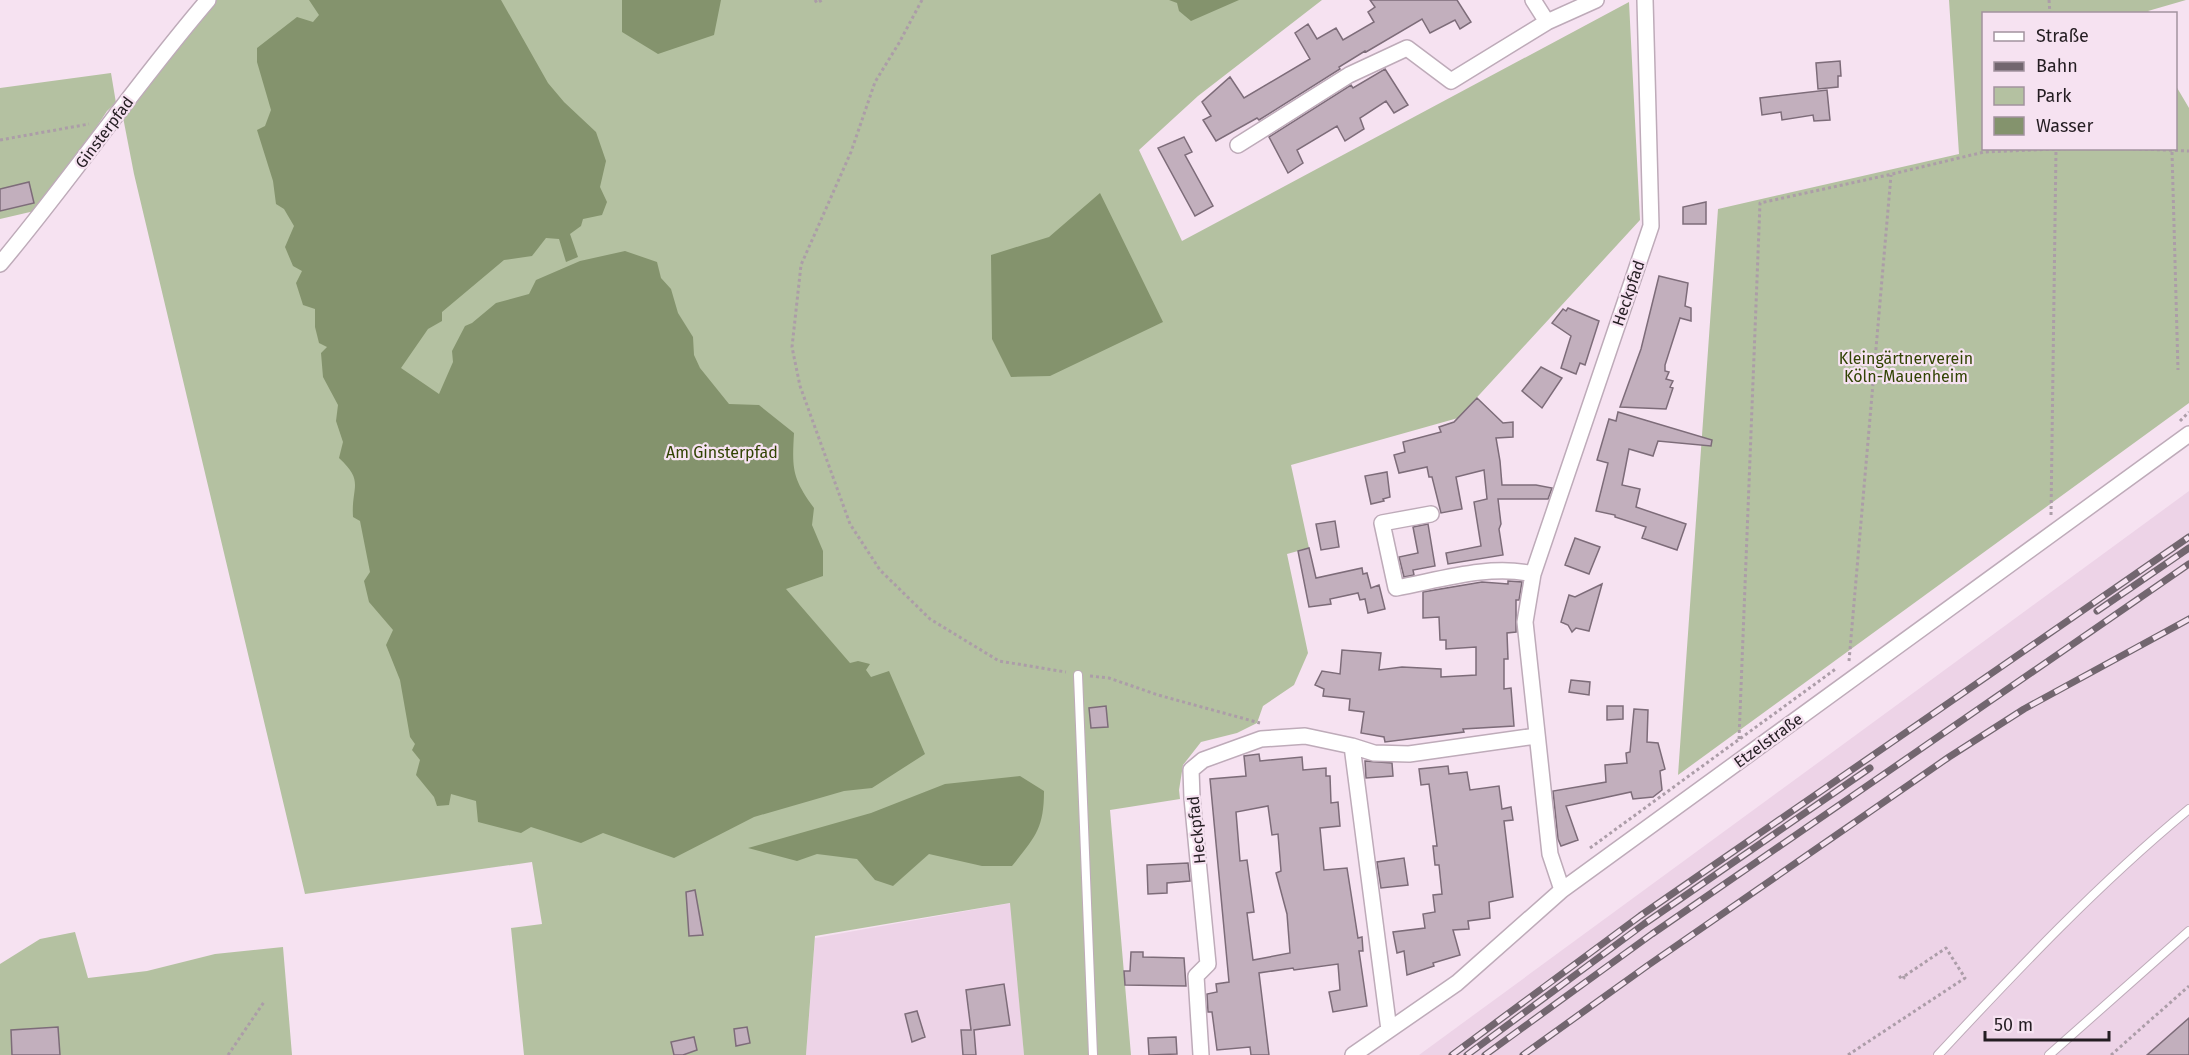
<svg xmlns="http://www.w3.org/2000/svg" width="2189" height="1055" viewBox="0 0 2189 1055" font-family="'Fira Sans',sans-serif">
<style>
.built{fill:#edd3e7}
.green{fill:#b4c1a1}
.water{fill:#84936d}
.building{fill:#c2afbd;stroke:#7d6c79;stroke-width:1.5;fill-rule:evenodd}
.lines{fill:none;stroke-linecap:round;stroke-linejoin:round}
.service-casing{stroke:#beabb9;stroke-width:10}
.minor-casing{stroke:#beabb9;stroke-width:18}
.path{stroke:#ac9da8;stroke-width:3;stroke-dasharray:3 3;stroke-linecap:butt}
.service{stroke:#fff;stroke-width:8}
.minor{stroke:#fff;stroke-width:15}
.rail-casing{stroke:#72666f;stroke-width:7}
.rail{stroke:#f6e2f1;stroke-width:4.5;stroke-dasharray:14;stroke-linecap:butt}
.labels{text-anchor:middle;stroke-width:4.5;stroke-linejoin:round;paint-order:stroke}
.street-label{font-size:16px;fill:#241d22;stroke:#f6e2f1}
.park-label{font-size:16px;fill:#314303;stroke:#f6e2f1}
</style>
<rect width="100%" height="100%" fill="#f6e2f1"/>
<path class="built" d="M2189,491V1055H1419Z
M1011,903L1024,1055H806L815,938Z"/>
<path class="green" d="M215,0H1322L1198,96L1139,150L1182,241L1629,2L1640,220L1458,418L1291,465L1309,548L1287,554L1308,653L1294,685L1263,706L1257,723L1237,733L1201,742L1183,765L1179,790L1180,799L1110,810L1131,1055H1024L1010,903L815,936L806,1055H524L511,928L542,924L532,862L305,894L134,174L122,112Z
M1949,0H2186L2148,11L2152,13L1984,14V148H2176V86L2189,108V403L1678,775L1718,209L1959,154Z
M111,73L116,103L107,111L43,209L0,219V88Z
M75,932L88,978L147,971L215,954L283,947L292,1055H0V964L40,939Z"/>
<path class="water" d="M309,0H501L548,83L564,102L596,132L606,161L600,187L607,202L602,215L583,219L581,226L570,234L578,257L566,262L559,239L546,238L532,256L504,260L442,312V321L428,329L401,368L439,394L453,362L452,351L465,326L472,323L496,303L529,294L536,280L580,261L625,251L657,262L661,278L671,289L678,313L693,337L694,355L700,368L729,404L759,405L794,433C792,469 792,478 814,508L812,525L823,551V576L786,589L850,663L858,661L870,664L866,670L871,677L889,671L925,754L872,788L844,791L754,817L674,858L603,833L581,843L531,827L521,833L478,822L476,801L451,794L449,805L437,806L434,797L416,775L420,760L412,750L415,744L410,737L400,680L386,645L393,630L369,602L364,581L370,572L360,521L353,517C351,486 365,482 339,458L343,442L336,421L338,405L323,377L321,353L327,347L319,343L315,327V309L303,305L296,283L302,271L293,266L285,247L294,226L284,209L276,204L273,181L257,130L265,126L271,110L257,62V48L297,17L313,22L319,15Z
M622,0H721L714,35L658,54L622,32Z
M1169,0H1239L1191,21L1179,11L1177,3Z
M1100,193L1163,322L1050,376L1011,377L992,339L991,255L1049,237Z
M1020,776L1044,791C1044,829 1035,837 1012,866H982L929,854L893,886L875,880L857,859L817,854L797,861L748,848L871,813L945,784Z"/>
<path class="building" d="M1370,0H1457L1471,22L1460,29L1455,20L1430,33L1422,19L1366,52L1365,51L1339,67L1340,69L1259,120L1257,118L1216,141L1203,120L1211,116L1202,102L1230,77L1244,98L1310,59L1295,33L1308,24L1317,39L1336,28L1343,40L1374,22L1368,12L1375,7Z
M1840,61L1841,76H1838V87L1818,89L1816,63Z
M1385,69L1408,105L1394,113L1386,101L1360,118L1364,129L1345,141L1337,126L1297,150L1303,163L1288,173L1269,137L1351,85L1353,88Z
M1827,90L1830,120L1814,121L1813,115L1782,120L1781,112L1762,115L1760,98Z
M1184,137L1192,152L1185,155L1213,206L1195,216L1158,148Z
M29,182L34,203L0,211V189Z
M1706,202V224H1683V207Z
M1659,276L1688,283L1685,306L1691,308V321L1680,318L1665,365V371L1669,372L1666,379L1673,381L1670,387L1673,388L1666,409L1620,407L1641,349Z
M1568,308L1599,321L1585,365L1580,363L1576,374L1561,368L1571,336L1552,323L1563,309L1566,311Z
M1541,367L1562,378L1542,408L1522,391Z
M1477,398L1503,423L1513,422V437L1496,438L1500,461L1502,485H1536L1552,488L1548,499H1498L1501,524L1499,529L1503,555L1448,564L1446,553L1481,546L1474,502L1487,499L1484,470L1456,477L1462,509L1441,513L1432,477H1429L1427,467L1399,473L1394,455L1405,452L1403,442L1441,432L1439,427L1454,422Z
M1618,412L1712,440L1711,446L1658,441L1653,456L1629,449L1622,485L1640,489L1636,507L1686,524L1677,550L1642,538L1646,527L1615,517V515L1596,511L1608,463L1597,460L1609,419L1616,421Z
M1387,472L1390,497L1383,499L1384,501L1371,504L1365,476Z
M1335,521L1339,547L1321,550L1316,524Z
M1428,524L1435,566L1413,570L1414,575L1404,577L1399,557L1418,553L1413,527Z
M1575,538L1600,547L1589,574L1565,565Z
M1309,548L1316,578L1362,568L1363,574L1367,573L1371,588L1379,585L1385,609L1368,613L1365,599L1360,600L1358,593L1330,599L1331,604L1309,607L1298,551Z
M1508,581L1522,582L1519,600H1516V632L1507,633L1508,659H1504V689L1511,688L1514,726L1463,729L1464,732L1385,742L1384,737L1361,733L1364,712L1349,710L1350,699L1323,696L1324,689L1315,685L1322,671L1340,674L1342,650L1381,653L1379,670L1402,667L1441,669V677L1476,675V647L1446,649V640H1440L1439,617L1423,618V592L1482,582L1508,584Z
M1602,584L1589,631L1576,628L1572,632L1568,625L1561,622L1569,595L1575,597Z
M1571,680L1590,682L1589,695L1569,692Z
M1106,706L1108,727L1091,728L1089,708Z
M1607,706H1623V719L1607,720Z
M1634,709L1648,710L1647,742L1658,743L1665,769L1660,771L1662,790L1653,797L1633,799L1631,792L1566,806L1578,840L1561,846L1558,839L1553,791L1606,782L1605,765L1627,763L1626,753L1630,752Z
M1259,754L1260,761L1302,757L1303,770L1326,768V776H1330L1331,803L1338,802L1340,826L1320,828L1324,870L1347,868L1358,938L1362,937L1363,951H1359L1367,1006L1333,1012L1329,992L1340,990L1338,964L1294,970L1293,968L1259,973L1269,1055H1251L1250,1047L1217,1050L1212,1012H1208L1207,994L1217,992L1216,984L1229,982L1210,779L1246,776L1244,756ZM1268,806L1272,835L1278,834L1281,871L1276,873L1287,914L1290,953L1253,960L1247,913L1254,912L1247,860L1240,861L1236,812Z
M1365,761L1392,763L1393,776L1366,778Z
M1448,766L1449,774L1467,772L1470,790L1499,786L1502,809L1511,807L1513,820L1504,821L1513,897L1489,902L1490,918L1468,921L1469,929L1453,930L1460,955L1433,963L1434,966L1407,975L1404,951L1397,953L1393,932L1425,928L1423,914L1435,912L1433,895L1442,894L1439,865H1435L1433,846H1437L1429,784L1421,785L1419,769Z
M1404,858L1408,885L1381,888L1377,862Z
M1188,863L1190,881L1167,883V893L1148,894L1147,865Z
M695,890L703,935L689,936L686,892Z
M1131,952H1143V957L1184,958L1186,986L1125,985L1124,971H1130Z
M1004,984L1010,1025L974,1030L976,1055H963L961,1030H971L966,990Z
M917,1011L925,1037L912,1042L905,1014Z
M2189,1018V1055H2147Z
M58,1027L60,1055H12L11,1030Z
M747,1027L750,1043L736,1046L734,1029Z
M694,1037L697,1050L683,1055H674L671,1042Z
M1176,1037L1177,1054L1149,1055L1148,1038Z"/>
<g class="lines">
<g class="service-casing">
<path id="service" d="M1078,675L1093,1055
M1938,1055C2018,969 2098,884 2189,809
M2049,1055L2189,931"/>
</g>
<g class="minor-casing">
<path id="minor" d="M1533,0L1547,22
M1238,145L1349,75L1407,48L1451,81L1547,22L1596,0
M0,264C72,178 135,85 208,0
M1431,514L1382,523L1396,588C1440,580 1489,564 1533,574
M1352,746L1389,1030
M1562,890L1550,854L1525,622L1533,574L1651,226L1645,0
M1201,1055L1196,976L1208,964L1192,798L1191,770L1203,760L1261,739L1305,736L1352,746L1374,753L1409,754L1536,736
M1353,1055L1457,983L1562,890L2189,434"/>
</g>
<path class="path" d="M815,0L817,3L822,0
M922,0L899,43L875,82L851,152L801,265L792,347L800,386L850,524L880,570L930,619L999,661L1066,672
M2049,0L2050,14
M0,140L89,124
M2115,148L2189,151
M2172,152L2178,370
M2180,421L2189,412
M2051,515L2056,149
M1849,661L1891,175
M1090,676L1109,678L1158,695L1260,723
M1739,739L1760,203L1888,175L1984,152L2079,148
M1590,848L1837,668
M1899,978L1903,975L1904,978L1901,980
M228,1055L264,1002
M1848,1055L1965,978L1946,948L1903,977
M2111,1055L2189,986"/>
<use href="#service" class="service"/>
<use href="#minor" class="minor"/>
<g class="rail-casing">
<path id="rail" d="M2097,611L2189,548
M1452,1055L1640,916L2189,537
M1467,1055L1644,924L1870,768
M1485,1055L1652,934L2189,564
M1523,1055L1647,966L1949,757L2024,709L2189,619"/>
</g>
<use href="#rail" class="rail"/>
</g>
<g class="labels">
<g class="street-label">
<text transform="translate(104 132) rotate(-53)" y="6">Ginsterpfad</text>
<text transform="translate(1628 293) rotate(-71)" y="6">Heckpfad</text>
<text transform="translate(1768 740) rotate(-36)" y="6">Etzelstraße</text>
<text transform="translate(1196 830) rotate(-96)" y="6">Heckpfad</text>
</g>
<g class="park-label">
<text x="1906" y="364">Kleingärtnerverein<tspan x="1906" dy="18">Köln-Mauenheim</tspan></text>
<text x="722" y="458">Am Ginsterpfad</text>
</g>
</g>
<rect x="1982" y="12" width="195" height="138" fill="#f6e2f1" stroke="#a2939e" stroke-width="1.5"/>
<rect x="1994" y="32" width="30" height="9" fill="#ffffff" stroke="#a2939e" stroke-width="1.5"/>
<text x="2036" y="42" font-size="18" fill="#241d22">Straße</text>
<rect x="1994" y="62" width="30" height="9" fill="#72666f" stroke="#a2939e" stroke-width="1.5"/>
<text x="2036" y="72" font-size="18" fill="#241d22">Bahn</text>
<rect x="1994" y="87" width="30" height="18" fill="#b4c1a1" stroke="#a2939e" stroke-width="1.5"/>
<text x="2036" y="102" font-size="18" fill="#241d22">Park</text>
<rect x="1994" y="117" width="30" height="18" fill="#84936d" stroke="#a2939e" stroke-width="1.5"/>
<text x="2036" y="132" font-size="18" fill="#241d22">Wasser</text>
<path d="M1985 1031v9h124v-9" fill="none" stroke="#241d22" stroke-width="3"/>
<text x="1994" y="1031" font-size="18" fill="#241d22" stroke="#f6e2f1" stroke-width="4.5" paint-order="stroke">50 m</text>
</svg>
